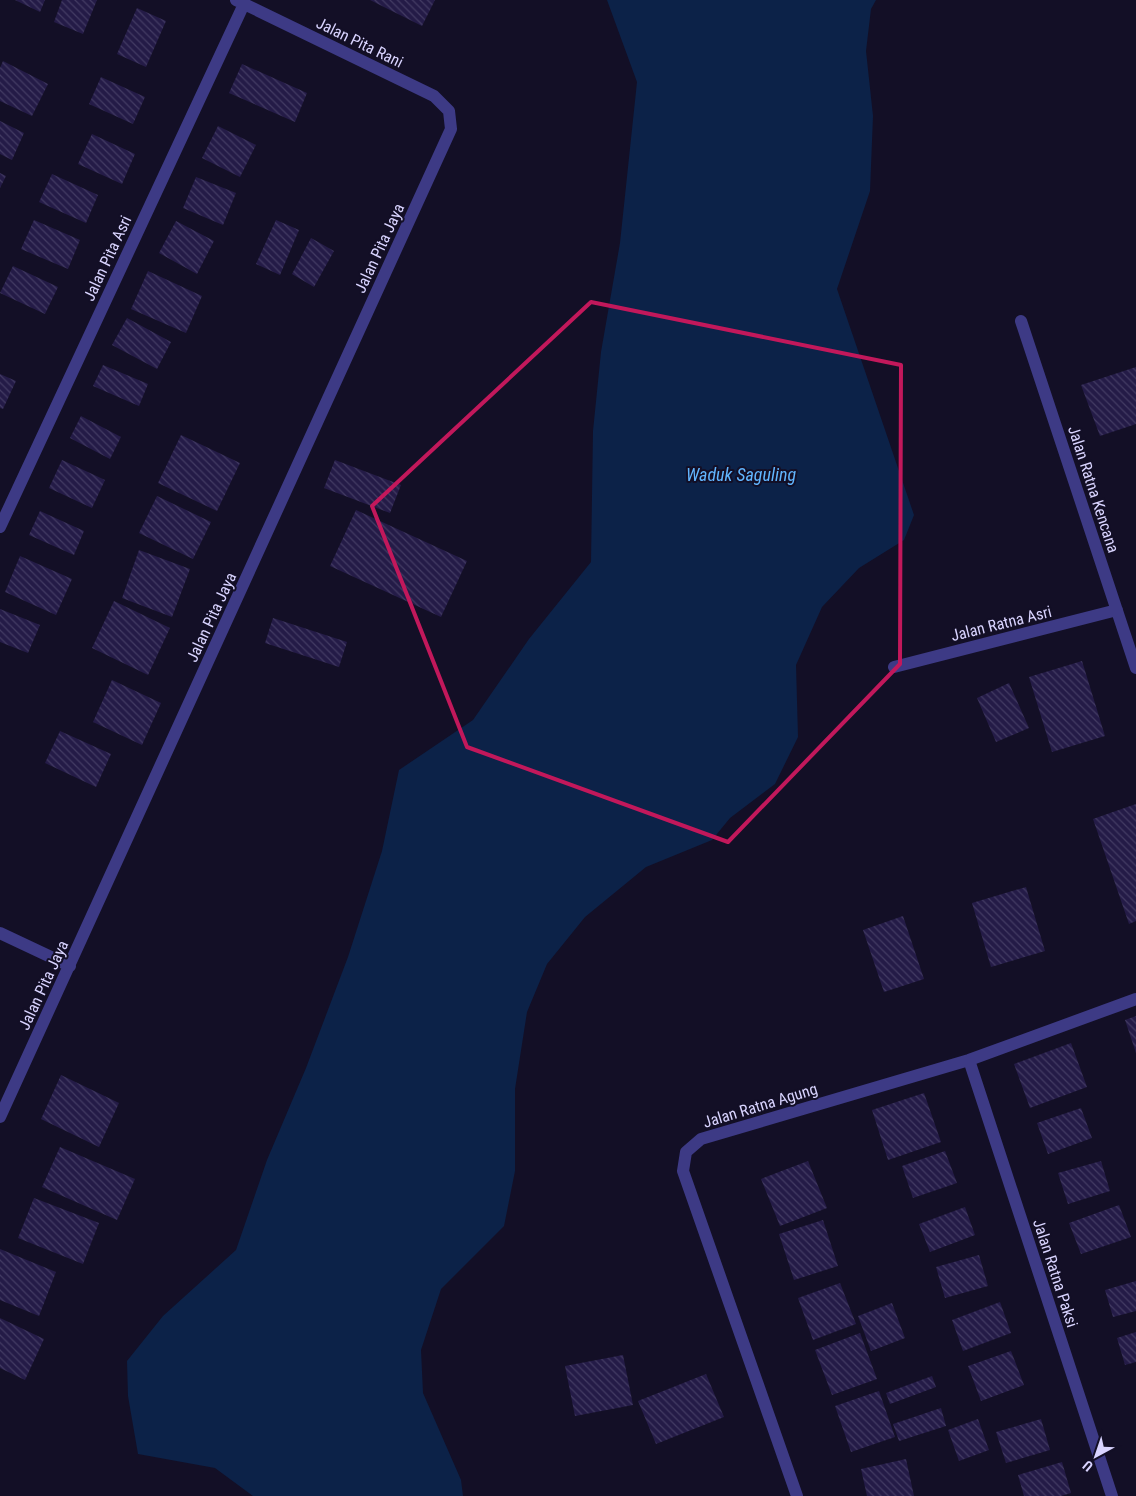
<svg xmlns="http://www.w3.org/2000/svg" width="1136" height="1496" viewBox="0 0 1136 1496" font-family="'Roboto Condensed',sans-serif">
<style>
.water{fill:#0c2248}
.building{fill:url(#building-back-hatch)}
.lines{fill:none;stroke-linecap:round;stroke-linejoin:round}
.minor{stroke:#3d3a85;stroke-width:12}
.marked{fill:none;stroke:#c2185b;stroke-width:4;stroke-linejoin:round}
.labels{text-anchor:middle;stroke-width:4;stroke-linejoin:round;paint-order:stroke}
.street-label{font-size:16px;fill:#d9d4ff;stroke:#130f26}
.water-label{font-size:18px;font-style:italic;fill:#62b6ff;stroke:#130f26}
</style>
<defs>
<pattern id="building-back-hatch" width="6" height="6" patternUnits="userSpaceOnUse" patternTransform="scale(1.25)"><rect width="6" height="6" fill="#241b47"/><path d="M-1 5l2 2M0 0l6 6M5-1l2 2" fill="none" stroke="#433b63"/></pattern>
</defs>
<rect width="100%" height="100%" fill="#130f26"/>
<path class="water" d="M607,0H876L871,9L866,51L873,116L870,191L837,289L914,515L904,540L859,568L822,607L796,665L798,737L775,784L730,818L712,840L646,867L585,917L547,964L527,1012L515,1089V1171L504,1226L441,1289L421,1350L423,1393L461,1480L463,1496H253L215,1468L138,1454L128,1396L127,1361L163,1316L236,1250L267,1160L306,1068L348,957L382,851L399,770L473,720L529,639L591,562L593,431L601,352L620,243L637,82Z"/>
<path class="building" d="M15,0H45L40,12Z
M62,0H97L83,34L54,22Z
M370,0H435L422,26Z
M137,8L166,21L146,67L117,54Z
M3,61L48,84L32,116L0,101V68Z
M242,64L307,93L295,122L229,93Z
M101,77L145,97L133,124L89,104Z
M0,121L24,133L12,160L0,154Z
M218,126L256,145L240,177L202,158Z
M92,134L135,154L122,184L78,164Z
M0,173L6,176L0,188Z
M52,174L98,195L86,223L39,202Z
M196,177L236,193L223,225L183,208Z
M34,220L80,240L68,269L21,249Z
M276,220L299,230L280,275L256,264Z
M176,221L214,241L197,274L159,253Z
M311,238L334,251L314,287L292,274Z
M13,266L58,287L45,314L0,293Z
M148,271L202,296L186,333L131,309Z
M127,318L171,342L157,369L112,345Z
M103,365L148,384L139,406L93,386Z
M1136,367V424L1100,436L1081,385Z
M0,374L16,381L3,409L0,408Z
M81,416L121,437L110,459L70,438Z
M181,435L240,463L217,511L158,483Z
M62,460L105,480L92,508L49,488Z
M335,460L401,485L390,513L324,488Z
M157,496L211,522L193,559L139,533Z
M356,510L467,561L441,617L330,566Z
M40,511L84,531L74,555L29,535Z
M139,550L190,569L172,617L122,598Z
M20,556L72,579L56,615L5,592Z
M114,601L170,628L148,675L92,648Z
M0,609L40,625L28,653L0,642Z
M273,618L347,642L339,667L265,643Z
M1082,661L1105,736L1052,752L1029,677Z
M112,680L161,703L142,745L93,722Z
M1009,683L1029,728L996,742L977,698Z
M60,731L111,754L96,787L45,763Z
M1136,804V921L1129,924L1093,819Z
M1026,887L1045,951L991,967L972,903Z
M903,916L924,979L884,992L863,930Z
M1136,1016V1053L1125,1020Z
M1071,1043L1087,1087L1030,1108L1014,1064Z
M61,1075L119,1103L99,1147L41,1119Z
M924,1093L941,1142L888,1160L872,1110Z
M1081,1108L1092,1138L1048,1154L1037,1123Z
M60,1147L135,1179L117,1220L42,1187Z
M945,1151L957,1183L913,1198L902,1166Z
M808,1161L827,1208L780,1226L761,1179Z
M1101,1161L1110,1191L1068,1204L1058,1173Z
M34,1198L99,1223L83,1264L18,1238Z
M1119,1205L1131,1237L1081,1254L1069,1223Z
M965,1207L975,1235L930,1252L919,1224Z
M823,1220L838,1266L794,1280L779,1234Z
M0,1249L56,1272L39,1316L0,1300Z
M979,1255L988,1286L945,1298L936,1267Z
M1136,1281V1311L1113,1317L1105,1290Z
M840,1283L856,1324L813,1340L798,1298Z
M1000,1302L1011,1333L963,1351L952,1320Z
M892,1303L905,1338L871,1351L858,1316Z
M0,1318L44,1339L25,1380L0,1368Z
M1136,1332V1362L1125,1365L1117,1338Z
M860,1333L877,1379L832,1395L815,1350Z
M1011,1351L1024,1385L981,1401L968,1366Z
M623,1355L633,1405L575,1416L565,1366Z
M706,1374L724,1417L656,1444L638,1401Z
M932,1376L936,1387L890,1404L886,1393Z
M879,1391L895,1437L851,1452L835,1406Z
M941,1408L946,1426L899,1441L893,1424Z
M978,1419L989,1450L959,1461L948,1430Z
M1041,1419L1050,1450L1006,1463L996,1432Z
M906,1459L914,1496H867L861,1469Z
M1062,1462L1071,1493L1061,1496H1024L1018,1475Z"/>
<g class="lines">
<path class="minor" d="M1021,321L1136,668
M0,527L244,4
M894,667L1117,610
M0,933L70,966
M969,1060L1112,1496
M0,1117L451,129L449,111L434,96L236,0
M797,1496L683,1171L686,1152L701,1139L969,1060L1136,999"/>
</g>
<path class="marked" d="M591,302L901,365L900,664L728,842L467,747L372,506Z"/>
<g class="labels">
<g class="street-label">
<text transform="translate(360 42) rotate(26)" y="6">Jalan Pita Rani</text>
<text transform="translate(379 248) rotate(-65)" y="6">Jalan Pita Jaya</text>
<text transform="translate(107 258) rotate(-65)" y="6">Jalan Pita Asri</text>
<text transform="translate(1094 489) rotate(72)" y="6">Jalan Ratna Kencana</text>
<text transform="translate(211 617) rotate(-65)" y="6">Jalan Pita Jaya</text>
<text transform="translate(1001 623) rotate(-14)" y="6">Jalan Ratna Asri</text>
<text transform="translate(43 985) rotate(-65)" y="6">Jalan Pita Jaya</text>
<text transform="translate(760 1105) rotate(-17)" y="6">Jalan Ratna Agung</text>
<text transform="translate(1056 1273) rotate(72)" y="6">Jalan Ratna Paksi</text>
</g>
<g class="water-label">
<text x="741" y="481">Waduk Saguling</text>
</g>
</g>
<g transform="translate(1096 1456) rotate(220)" stroke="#130f26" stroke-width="4" paint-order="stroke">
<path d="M0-4L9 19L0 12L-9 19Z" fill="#d9d4ff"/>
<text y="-8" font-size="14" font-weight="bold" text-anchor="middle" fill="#d9d4ff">U</text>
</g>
</svg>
